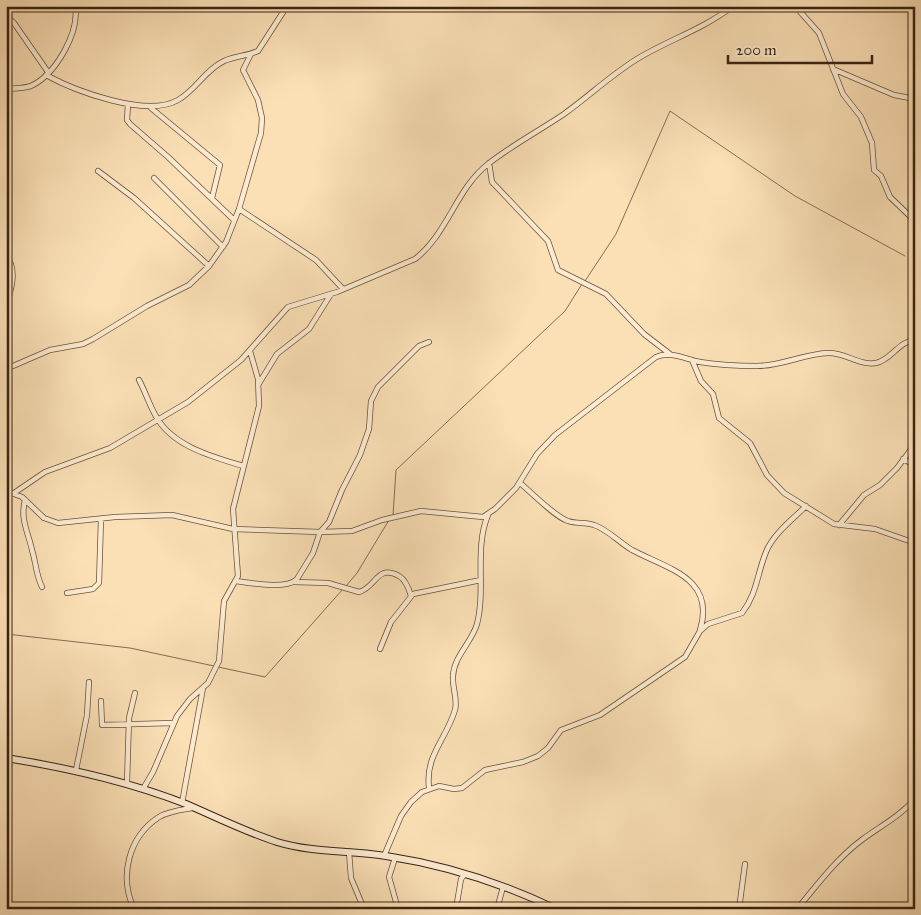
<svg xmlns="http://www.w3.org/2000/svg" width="921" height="915" viewBox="0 0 921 915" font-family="'IM FELL Great Primer',serif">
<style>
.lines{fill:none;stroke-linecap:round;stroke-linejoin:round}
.stream{stroke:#856d55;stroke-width:1}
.street-casing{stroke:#69523d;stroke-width:6}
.secondary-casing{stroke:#382215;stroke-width:8}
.street{stroke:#fcebd0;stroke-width:4.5}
.secondary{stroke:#fcebd0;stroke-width:6}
</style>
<rect width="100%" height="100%" fill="#fbe0b6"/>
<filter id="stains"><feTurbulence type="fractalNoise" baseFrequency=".004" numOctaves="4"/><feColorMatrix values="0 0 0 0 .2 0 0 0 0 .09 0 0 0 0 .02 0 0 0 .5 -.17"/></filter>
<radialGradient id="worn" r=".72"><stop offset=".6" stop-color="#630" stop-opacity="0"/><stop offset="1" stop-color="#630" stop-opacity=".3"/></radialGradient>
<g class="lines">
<path class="stream" d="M585,281L616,234L670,111L795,196L905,256
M393,515L396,470L565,311L582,284
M346,586L357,573L389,520
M6,634L130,648L214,666
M218,667L265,677L343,589"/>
<g class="street-casing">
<path id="street" d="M795,6L819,33L843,94L861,117L872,143L874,170L881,176L890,197L915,221
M6,15L14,23L48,72
M833,69L894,95L915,99
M46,75C75,91 147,118 178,100C196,90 205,70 224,61C235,56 247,56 258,51L287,6
M6,89C15,88 25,89 33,85C56,73 80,32 75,6
M128,104L127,120L130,124L168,157L234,220
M151,108L220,165L212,198
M489,163L492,182L548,241L558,270L606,294L644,334L670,354
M98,171L134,198L209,266
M154,178L223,247
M239,209L316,260L343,289
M6,255C18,269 11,291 6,306
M692,360L701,381L713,394L719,418L750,443L767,475L784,493L834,524L875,529L915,543
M6,369L50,350L83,344L93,339L147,306L189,285L209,266L226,242L239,209L261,133L262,118L258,100L243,70L251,54
M139,380C146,393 150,407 157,418C174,447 214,457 243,466
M258,385L277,354L309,329L331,294
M903,459L915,465
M520,483C531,492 555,517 568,521C576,524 586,522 594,525C607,529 620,543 632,550C668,569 716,578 700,630
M6,491L22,497L44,518L58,523L115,517L172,515L233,529L320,532L352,531L382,520L421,511L483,517L495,509L516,488L537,454L555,435L656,357C671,351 685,359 700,362C719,365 738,366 757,366C782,366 803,354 828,353C844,352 860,366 876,363C891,360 899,341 915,340
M14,493L45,472L110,448L188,402L241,360L288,307L337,292L415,259C447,235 456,189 488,164C512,145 539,131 564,114C589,96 611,75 637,59C670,39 702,30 733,6
M25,500C20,519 28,532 32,550C36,563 36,575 42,587
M839,525L864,495L880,485L897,468L915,444
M235,581C250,583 287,590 297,579L313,553L320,532L329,522L342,490L360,455L369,429L371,401L378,387L419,346L429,342
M294,582L328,583L359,592C377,587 376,564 399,576C406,580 409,589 411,596
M67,593L93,589L99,583L101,519
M380,649L391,622L413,594L481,580
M101,701L102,725L173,723
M76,770L87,715L89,682
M127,783L129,718L135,693
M429,788C425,755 446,740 455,710C458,700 452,687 453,676C454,656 472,642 477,624C486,589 474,548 488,515
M143,789L153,772L177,716L190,699L208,683L219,661L224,601L238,576L233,509L259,406L258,379L250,351
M182,803L203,688
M349,852L351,878L364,909
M384,856L401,816L411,802L422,792L439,786L454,789L462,788L485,770L523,762L538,756L548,748L561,730L600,715L685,657L700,631L708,624L742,613C757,594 757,574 766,552C773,534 793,519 806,506
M395,858L389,877L398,909
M134,909C119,877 128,837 159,817C169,811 181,810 192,808
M456,909L461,879L465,874
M497,909L503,887
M739,909L745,864
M797,909C818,884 837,858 863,839C881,826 900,816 915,799"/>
</g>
<g class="secondary-casing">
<path id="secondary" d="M6,758C69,768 127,781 186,804C216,817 246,832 277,842C313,853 350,850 386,856C445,865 502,883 556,909"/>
</g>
<use href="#street" class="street"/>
<use href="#secondary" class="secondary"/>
</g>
<rect width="921" height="915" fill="none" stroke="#fbe0b6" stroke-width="25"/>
<rect x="8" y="8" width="906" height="900" fill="none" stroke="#382215" stroke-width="2.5"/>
<rect x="12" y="12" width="896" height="890" fill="none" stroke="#382215"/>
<path d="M728 55v8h144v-8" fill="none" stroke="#382215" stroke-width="2.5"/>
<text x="736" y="55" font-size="15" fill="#382215" stroke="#fcebd0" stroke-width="4" paint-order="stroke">200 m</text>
<rect width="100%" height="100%" filter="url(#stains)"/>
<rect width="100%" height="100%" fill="url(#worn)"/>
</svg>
